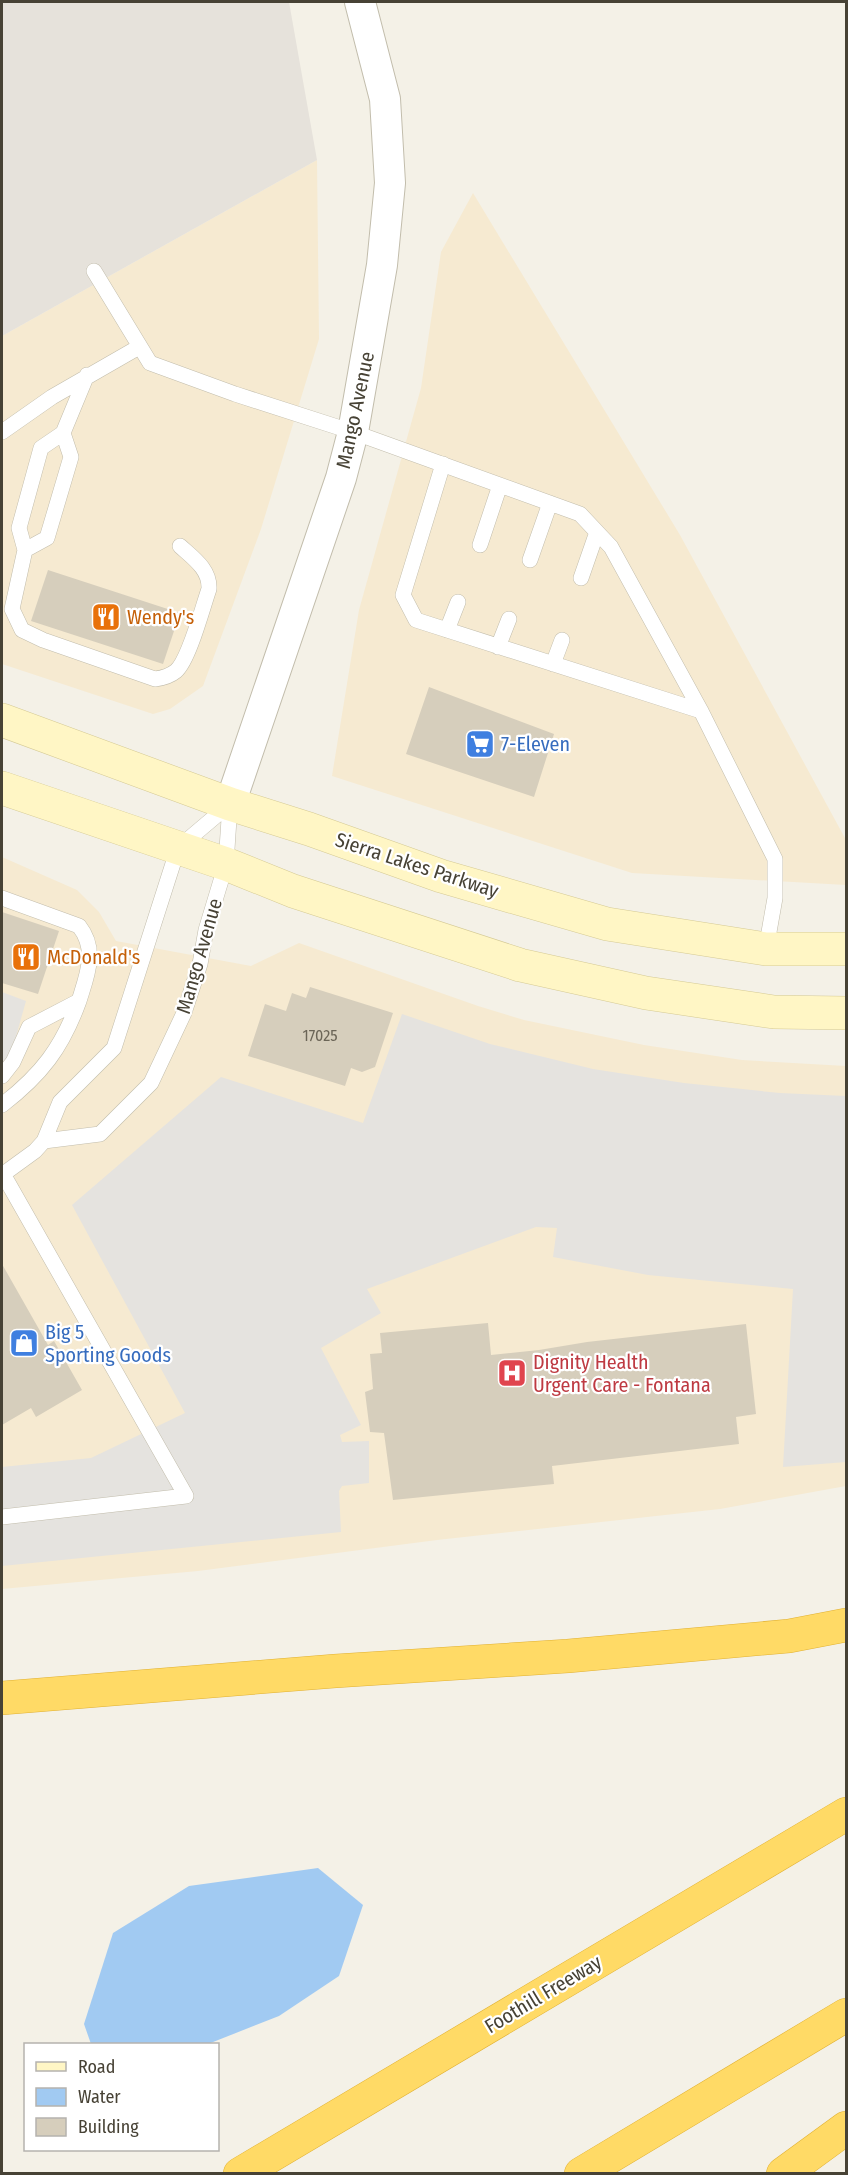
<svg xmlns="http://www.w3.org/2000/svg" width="848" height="2175" viewBox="0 0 848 2175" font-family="'Fira Sans Condensed',sans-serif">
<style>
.commercial{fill:#f6ead1}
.industrial{fill:#e6e2db}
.parking{fill:#e5e3df}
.water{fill:#a1caf2}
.building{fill:#d6cebc}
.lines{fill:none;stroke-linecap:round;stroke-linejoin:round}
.lane-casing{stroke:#c2bdac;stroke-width:16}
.street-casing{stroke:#c2bdac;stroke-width:32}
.secondary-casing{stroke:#d5ca95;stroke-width:34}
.highway-casing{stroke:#e1b133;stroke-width:34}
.lane{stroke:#fff;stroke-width:15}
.street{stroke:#fff;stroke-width:30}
.secondary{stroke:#fff6c5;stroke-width:33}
.highway{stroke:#ffda66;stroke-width:33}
.labels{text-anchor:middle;stroke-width:4.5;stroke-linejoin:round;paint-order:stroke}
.number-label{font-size:16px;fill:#6b6557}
.street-label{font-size:20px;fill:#474235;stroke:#fff}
.food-label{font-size:20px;fill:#c56008;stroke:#fff;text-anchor:start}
.shop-label{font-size:20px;fill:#366cbe;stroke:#fff;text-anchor:start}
.health-label{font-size:20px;fill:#be3a42;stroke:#fff;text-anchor:start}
</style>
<rect width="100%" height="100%" fill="#f4f1e7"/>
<path class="commercial" d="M317,160L319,339L261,529L203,686L170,709L153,714L2,664V336Z
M473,193L680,535L846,840V885L632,873L332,776L359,610L421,388L441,252Z
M2,857L77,890L99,912L116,941L251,966L299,943L478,1006L524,1020L644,1045L742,1060L846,1066V1486L720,1509L437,1540L198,1571L2,1589Z"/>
<path class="industrial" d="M2,2H289L317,160L2,336Z"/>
<path class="parking" d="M2,992L26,1001L2,1086Z
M402,1014L490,1044L593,1069L684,1083L780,1093L846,1096V1462L783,1467L793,1289L648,1275L553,1257L557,1228L536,1227L367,1289L381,1313L321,1348L361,1425L340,1435L342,1442L369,1441V1483L342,1486L339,1491L341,1532L2,1566V1467L91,1458L185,1413L72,1205L221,1077L363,1123Z"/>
<path class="water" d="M318,1868L363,1905L339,1976L279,2016L208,2044H91L84,2024L113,1933L189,1886Z"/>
<path class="building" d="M48,570L180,613L163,664L31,621Z
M429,687L554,734L534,797L406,754Z
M2,912L59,931L38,994L2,983Z
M310,987L393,1013L375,1067L362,1072L351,1068L345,1086L248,1056L265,1004L286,1011L292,993L306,998Z
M2,1264L48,1345L54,1341L82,1390L36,1417L31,1408L2,1425Z
M488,1323L491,1355L539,1350L587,1342L746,1324L756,1414L736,1417L739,1444L552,1466L554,1484L393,1500L384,1433L370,1432L365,1392L373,1389L370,1354L382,1353L380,1333Z"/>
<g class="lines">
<g class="lane-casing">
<path id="lane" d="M94,271L150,363L235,394L353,432L580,514L611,547L701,711L775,859V898L766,949
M87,375L63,433L41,448L19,528L25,550L12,609L22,630L43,640L155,679C163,678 170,676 176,671C189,660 203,606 209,589C210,569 193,558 180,546
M2,432L52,397L139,347
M443,464L403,595L416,620L701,711
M480,545L500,485
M25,550L47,538L71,457L63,433
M530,560L550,503
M581,578L597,532
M447,630L458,602
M498,647L509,619
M553,664L562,640
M2,898L79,926C98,950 87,975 79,1001L29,1027L13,1062L2,1076
M2,1105C41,1075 62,1048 79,1001
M44,1141L100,1134L151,1083L184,1013L200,964L206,930L226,864L230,804
M2,1175L35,1151L44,1141L60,1102L114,1048L178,848L230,804
M2,1517L186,1496L3,1174"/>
</g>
<g class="street-casing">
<path id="street" d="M230,804L341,478L353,432L382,265L390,183L385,99L360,2"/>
</g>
<g class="secondary-casing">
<path id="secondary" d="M2,720L230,804L309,829L441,876L607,924L766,949H846
M2,788L226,864L293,891L520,965L646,993L774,1012L846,1013"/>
</g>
<g class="highway-casing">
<path id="highway" d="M2,1698L335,1671L568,1656L789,1636L846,1625
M240,2174L846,1814
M581,2174L846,2015
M783,2174L846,2128"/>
</g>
<use href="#lane" class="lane"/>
<use href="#street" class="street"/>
<use href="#secondary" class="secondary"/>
<use href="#highway" class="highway"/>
</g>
<defs>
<g id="restaurant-square" transform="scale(1.5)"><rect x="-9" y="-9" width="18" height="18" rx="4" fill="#e8710a" stroke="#fff"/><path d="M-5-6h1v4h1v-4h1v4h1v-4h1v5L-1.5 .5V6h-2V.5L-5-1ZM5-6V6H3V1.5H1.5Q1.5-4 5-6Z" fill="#fff"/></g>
<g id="supermarket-square" transform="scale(1.5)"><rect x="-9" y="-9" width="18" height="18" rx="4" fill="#3f7fe0" stroke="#fff"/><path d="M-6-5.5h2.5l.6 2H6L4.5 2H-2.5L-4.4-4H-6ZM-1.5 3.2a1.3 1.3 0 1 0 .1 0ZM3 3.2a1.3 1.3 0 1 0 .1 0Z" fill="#fff"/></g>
<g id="shop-square" transform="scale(1.5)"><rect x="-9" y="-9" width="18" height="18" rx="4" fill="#3f7fe0" stroke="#fff"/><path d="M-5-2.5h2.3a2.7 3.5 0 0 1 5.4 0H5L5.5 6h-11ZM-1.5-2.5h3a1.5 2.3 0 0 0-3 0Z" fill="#fff"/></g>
<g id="hospital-square" transform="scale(1.5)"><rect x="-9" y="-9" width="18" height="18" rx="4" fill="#e0444e" stroke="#fff"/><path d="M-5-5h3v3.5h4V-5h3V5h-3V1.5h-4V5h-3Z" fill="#fff"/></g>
</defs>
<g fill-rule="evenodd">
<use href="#restaurant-square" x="106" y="617"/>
<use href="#supermarket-square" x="480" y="744"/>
<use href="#restaurant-square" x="26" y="957"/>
<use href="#shop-square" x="24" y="1343"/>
<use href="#hospital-square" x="512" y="1373"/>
</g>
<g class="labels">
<g class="number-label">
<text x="320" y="1041">17025</text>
</g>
<g class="street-label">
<text transform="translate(355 410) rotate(-78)" y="7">Mango Avenue</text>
<text transform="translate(417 865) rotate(18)" y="7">Sierra Lakes Parkway</text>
<text transform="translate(199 956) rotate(-74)" y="7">Mango Avenue</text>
<text transform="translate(543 1994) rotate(-31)" y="7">Foothill Freeway</text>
</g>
<g class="food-label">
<text x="127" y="624">Wendy's</text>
<text x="47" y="964">McDonald's</text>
</g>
<g class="shop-label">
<text x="501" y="751">7-Eleven</text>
<text x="45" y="1339">Big 5<tspan x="45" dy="23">Sporting Goods</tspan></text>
</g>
<g class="health-label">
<text x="533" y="1369">Dignity Health<tspan x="533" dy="23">Urgent Care - Fontana</tspan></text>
</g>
</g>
<rect width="848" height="2175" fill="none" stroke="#474235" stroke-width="6"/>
<rect x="24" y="2043" width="195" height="108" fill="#ffffff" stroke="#b5b3ae" stroke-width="1.5"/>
<rect x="36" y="2062" width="30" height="9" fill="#fff6c5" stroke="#b5b3ae" stroke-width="1.5"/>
<text x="78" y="2073" font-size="18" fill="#474235">Road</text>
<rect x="36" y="2088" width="30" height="18" fill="#a1caf2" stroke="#b5b3ae" stroke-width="1.5"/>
<text x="78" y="2103" font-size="18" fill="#474235">Water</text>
<rect x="36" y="2118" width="30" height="18" fill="#d6cebc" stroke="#b5b3ae" stroke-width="1.5"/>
<text x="78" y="2133" font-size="18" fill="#474235">Building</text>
</svg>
